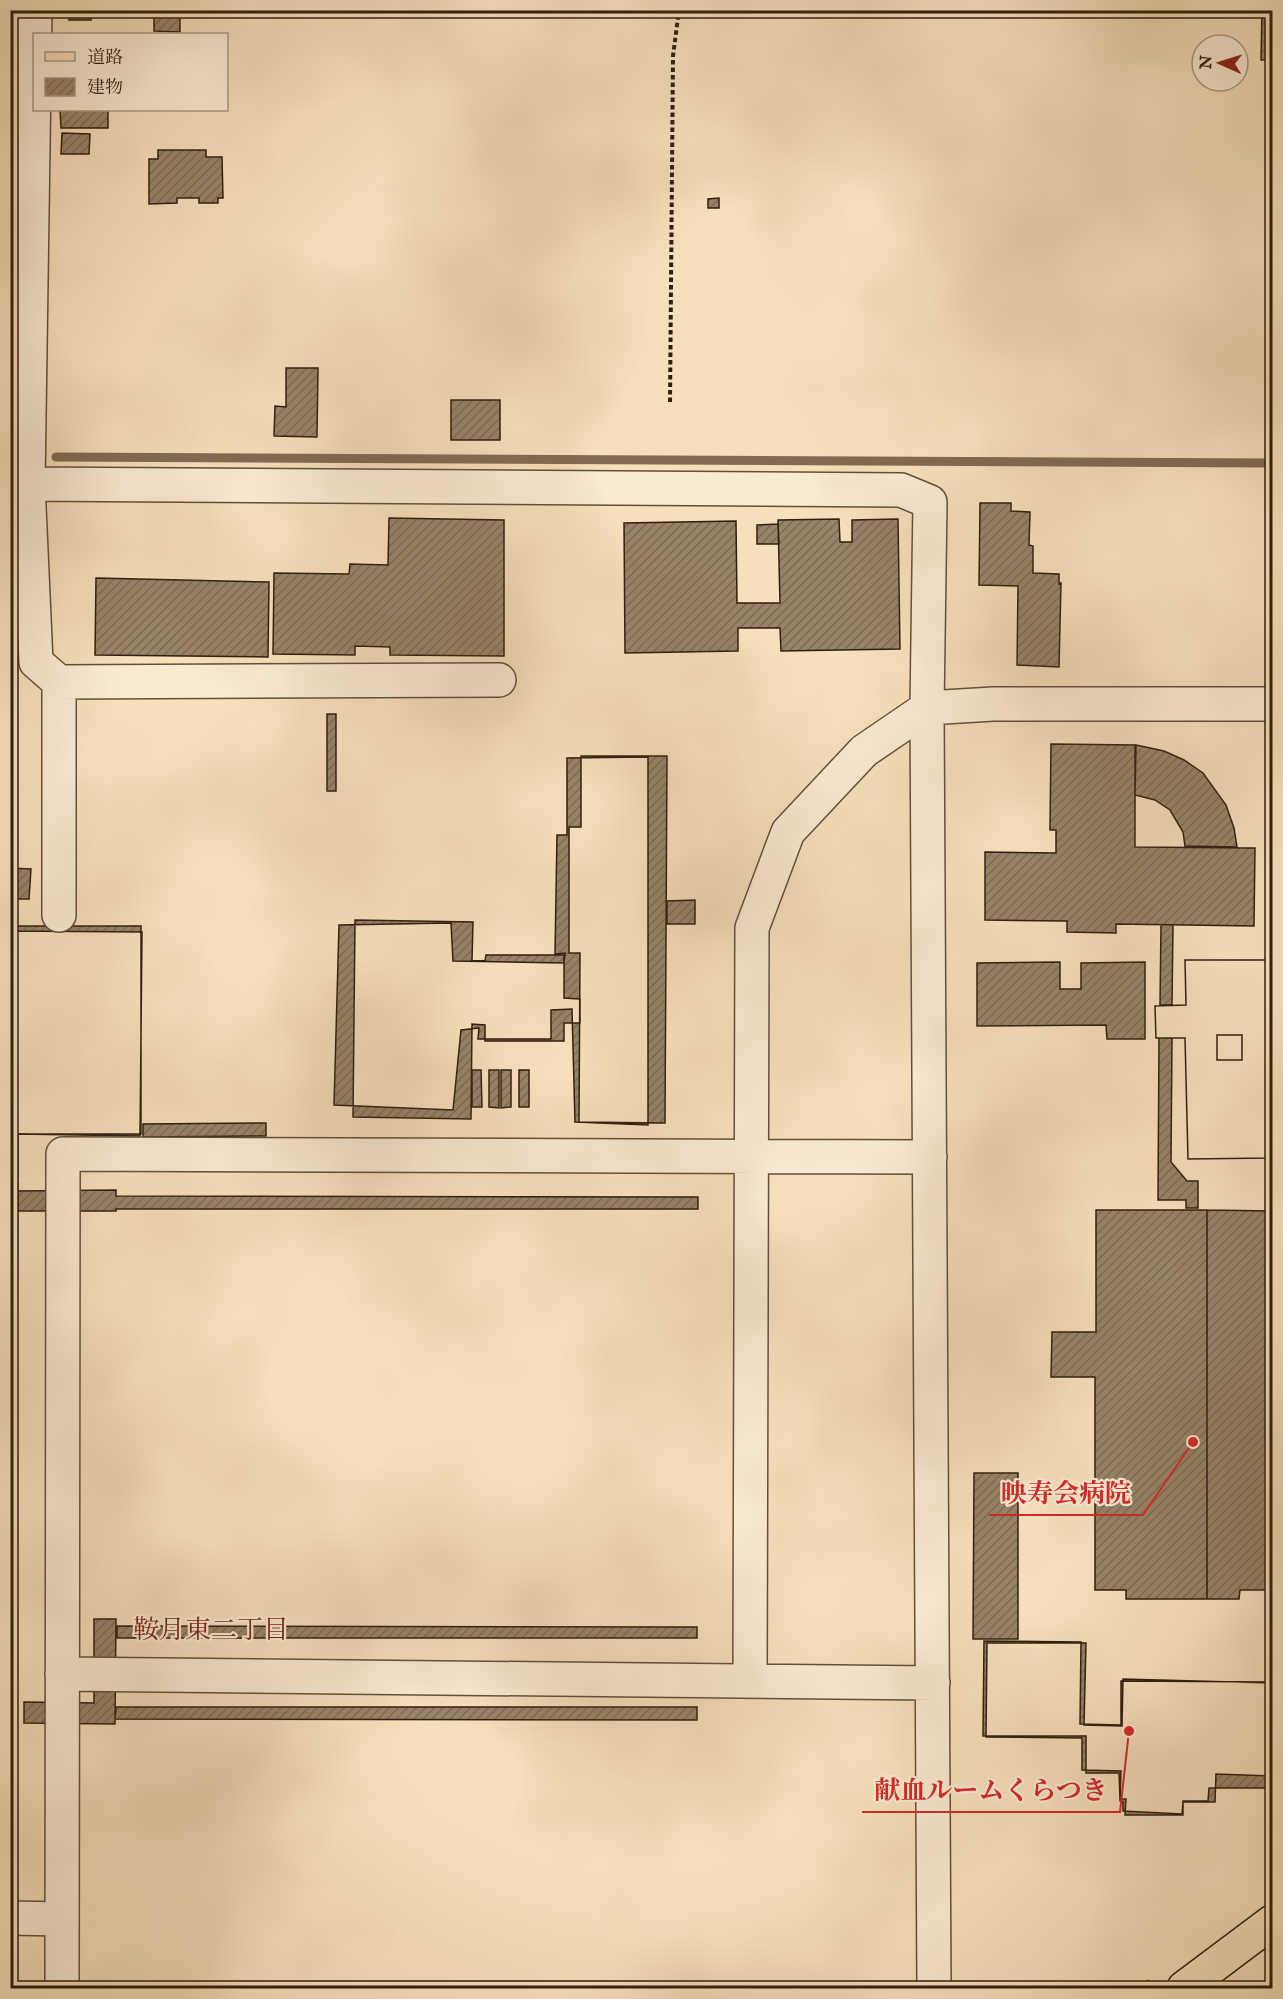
<svg xmlns="http://www.w3.org/2000/svg" width="1283" height="1999" viewBox="0 0 1283 1999" font-family="'IM FELL English','Noto Serif JP',serif">
<style>
.lines{fill:none;stroke-linecap:round;stroke-linejoin:round}
.stream{stroke:#7f6b53;stroke-width:9}
.building{fill:url(#building-hatch);stroke:#301f0f;stroke-width:1.5;fill-rule:evenodd}
.minor-casing{stroke:#624f3a;stroke-width:36}
.major-casing{stroke:#301f0f;stroke-width:36}
.path{stroke:#301f0f;stroke-width:4;stroke-dasharray:4.5 3;stroke-linecap:butt}
.minor{stroke:#f9ead3;stroke-width:33}
.major{stroke:#f6dfbb;stroke-width:33}
.labels{text-anchor:middle;stroke-width:4.5;stroke-linejoin:round;paint-order:stroke}
.neighbourhood-label{font-size:26px;fill:#7a1f14;stroke:#f9ead3}
.leader{fill:none;stroke:#d62828;stroke-width:2}
.callout-dot{fill:#d62828;stroke:#f9ead3;stroke-width:2}
.callout-label{font-size:26px;text-anchor:middle;font-weight:bold;fill:#d62828;stroke:#f9ead3;stroke-width:4.5;stroke-linejoin:round;paint-order:stroke}
</style>
<defs>
<pattern id="building-hatch" width="6" height="6" patternUnits="userSpaceOnUse" patternTransform="scale(1.5)"><rect width="6" height="6" fill="#978368"/><path d="M-1 1l2-2M0 6l6-6M5 7l2-2" fill="none" stroke="#7c6b54"/></pattern>
</defs>
<rect width="100%" height="100%" fill="#f6dfbb"/>
<filter id="stains"><feTurbulence type="fractalNoise" baseFrequency=".00333" numOctaves="4"/><feColorMatrix values="0 0 0 0 .2 0 0 0 0 .09 0 0 0 0 .02 0 0 0 .5 -.17"/></filter>
<radialGradient id="worn" r=".72"><stop offset=".6" stop-color="#630" stop-opacity="0"/><stop offset="1" stop-color="#630" stop-opacity=".3"/></radialGradient>
<g class="lines">
<path class="stream" d="M56,457L1272,463"/>
</g>
<path class="building" d="M69,10H91V20H69Z
M1262,10H1272V60H1261Z
M154,13H180V32L154,31Z
M60,110H108V128H61Z
M62,133L90,134L89,154H61Z
M158,150H206V157H222L223,198H218V203H199V198H177V203L149,204V159H158Z
M719,198V208H708V199Z
M286,368H318L317,437L274,436L275,406L286,407Z
M451,400H500V440H451Z
M980,503H1011V511L1030,512L1029,545L1033,546V573L1059,574V584L1061,583L1059,667L1017,665L1018,586L979,585Z
M389,518L504,520V656L390,655V647L355,646V655L273,654L274,573L349,574L350,564L388,565Z
M839,519L840,542H852V520L898,519L900,649L781,651L780,628H738V651L625,653L624,523L736,521L737,603H780L778,520Z
M778,524L779,544H757V525Z
M96,578L269,582L268,657L95,655Z
M327,714H336V791H327Z
M1051,744L1135,745V847L1255,848L1254,926L1116,924V933L1067,932V921L985,920V852L1056,853V830H1050Z
M1136,745L1164,751L1184,760L1203,773L1226,805L1234,828L1237,847L1185,846L1183,832L1170,810L1155,800L1135,795Z
M581,756H667L665,1123L579,1122L580,953H569V827H581Z
M648,757V1125L575,1122L572,1009L551,1010V1039H478L479,1028L461,1030L453,1110L334,1105L339,925L451,923L453,961L564,963L565,953L555,954L557,835H567V758Z
M10,868L31,869L29,899H10Z
M695,900V924H667V901Z
M355,920L473,922L472,961H485L486,955H564V998L580,999V1023H564V1041H485V1025L472,1024L471,1119L353,1117Z
M1161,925H1173L1172,1005H1160Z
M10,926H141V1134H18V1178H10Z
M10,931L142,932L140,1136L17,1134L11,1726Z
M1185,960H1272V1158L1188,1159L1185,1038H1156L1155,1006L1186,1005ZM1217,1035H1242V1060H1217Z
M1185,960H1272V1158L1188,1159L1185,1038H1156L1155,1006L1186,1005Z
M1060,962V989H1081V963L1145,962V1039H1107L1106,1025L977,1026V963Z
M1217,1035H1242V1060H1217Z
M1159,1038H1172L1171,1162L1187,1181H1198V1208H1186V1200H1158Z
M472,1070H481L482,1107H472Z
M489,1070H499V1108L489,1107Z
M501,1070H511V1107L501,1108Z
M519,1070H529V1107H519Z
M266,1123V1136L143,1137V1124Z
M10,1181H18L15,1732H10Z
M116,1190V1196L698,1197V1209H116V1211H18V1191Z
M1096,1210H1207V1599H1126V1590H1095V1377H1051L1052,1332H1096Z
M1207,1210L1272,1211V1590H1240L1239,1599H1207Z
M974,1473H1018V1639H973Z
M94,1619H116L115,1724L24,1723V1702L94,1703Z
M117,1626L697,1627V1638H117Z
M984,1641L1081,1642L1080,1724L1121,1725V1681L1272,1682V1788H1209L1208,1801H1183V1815H1125L1126,1799H1120L1119,1773H1086V1736H983Z
M987,1643H1086L1084,1725L1122,1726L1123,1679L1272,1683V1776L1216,1774L1215,1802H1183L1182,1814L1123,1811V1802L1120,1801L1121,1771L1082,1770V1738L986,1737Z
M116,1707H697V1720L115,1719Z"/>
<g class="lines">
<g class="minor-casing">
<path id="minor" d="M10,485L28,484L35,10
M499,680L59,682L36,662L28,484L901,490L930,502L927,708L934,1988
M59,915V682
M62,1674L933,1683
M750,1681L752,928L788,832L864,751L927,708L993,704H1272
M10,1918L62,1919
M62,1988L63,1154L930,1157"/>
</g>
<g class="major-casing">
<path id="major" d="M1184,1988L1272,1922"/>
</g>
<path class="path" d="M670,402L673,56L679,10
M1140,1988L1150,1981"/>
<use href="#minor" class="minor"/>
<use href="#major" class="major"/>
</g>
<g class="labels">
<g class="neighbourhood-label">
<text x="211" y="1638">鞍月東二丁目</text>
</g>
</g>
<path class="leader" d="M1193 1442L1143 1515H989M1129 1731L1120 1812H862"/>
<g class="callout-dot">
<circle cx="1193" cy="1442" r="6"/>
<circle cx="1129" cy="1731" r="6"/>
</g>
<g class="callout-label">
<text x="1066" y="1502">映寿会病院</text>
<text x="991" y="1799">献血ルームくらつき</text>
</g>
<rect width="1283" height="1999" fill="none" stroke="#f6dfbb" stroke-width="36"/>
<rect x="12" y="12" width="1259" height="1975" fill="none" stroke="#301f0f" stroke-width="3"/>
<rect x="18" y="18" width="1247" height="1963" fill="none" stroke="#301f0f" stroke-width="1.5"/>
<rect x="33" y="33" width="195" height="78" fill="#f9ead3" stroke="#a99985" stroke-width="1.5"/>
<rect x="45" y="52" width="30" height="9" fill="#f6dfbb" stroke="#a99985" stroke-width="1.5"/>
<text x="87" y="63" font-size="18" fill="#301f0f">道路</text>
<rect x="45" y="78" width="30" height="18" fill="url(#building-hatch)" stroke="#a99985" stroke-width="1.5"/>
<text x="87" y="93" font-size="18" fill="#301f0f">建物</text>
<g transform="translate(1220 63) rotate(273)"><circle r="28" fill="#f9ead3" stroke="#a99985" stroke-width="1.5"/>
<path d="M0-4.5L10 22L0 15L-10 22Z" fill="#8f2418"/>
<text y="-9" font-size="16" font-weight="bold" text-anchor="middle" fill="#301f0f">N</text>
</g>
<rect width="100%" height="100%" filter="url(#stains)"/>
<rect width="100%" height="100%" fill="url(#worn)"/>
</svg>
